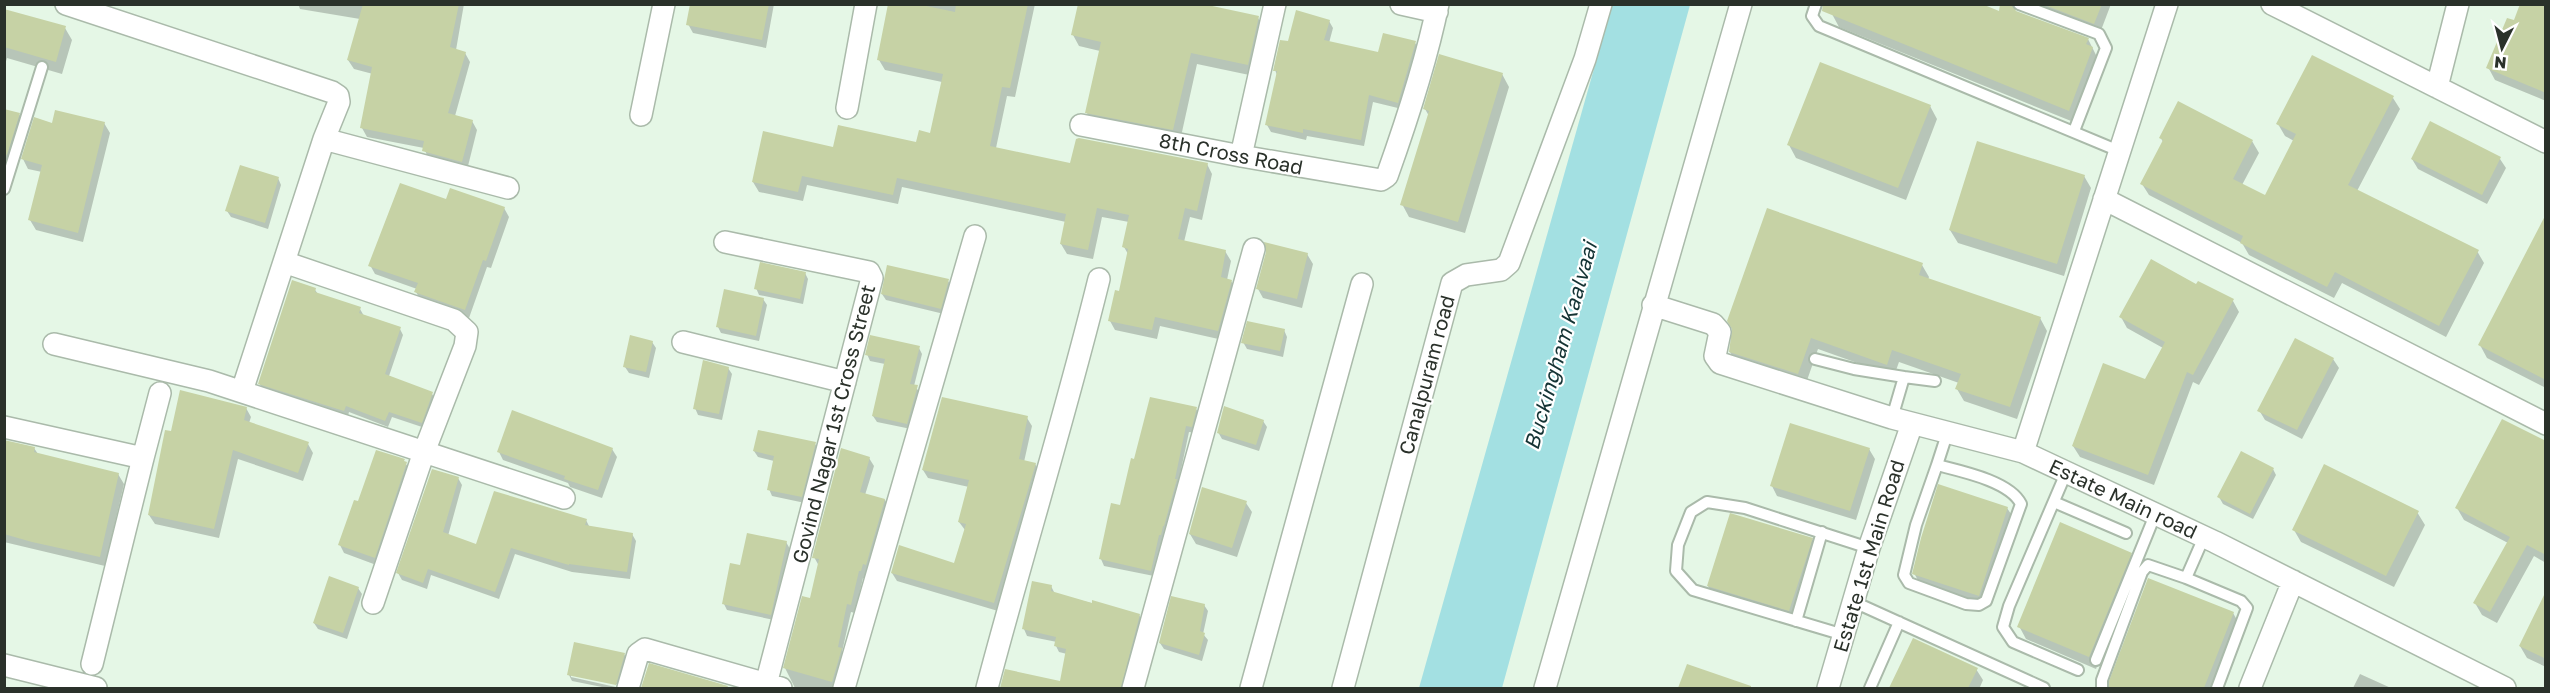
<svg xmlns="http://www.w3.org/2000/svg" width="2550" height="693" viewBox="0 0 2550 693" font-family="'Golos Text',sans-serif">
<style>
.water{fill:#a3e0e2}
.shadow{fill:#0003}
.building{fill:#c6d2a5}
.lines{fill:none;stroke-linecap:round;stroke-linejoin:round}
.service-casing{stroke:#aabaaa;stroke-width:14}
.minor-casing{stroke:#aabaaa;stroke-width:24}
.service{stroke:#fff;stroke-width:10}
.minor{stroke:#fff;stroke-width:21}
.labels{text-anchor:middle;stroke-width:4.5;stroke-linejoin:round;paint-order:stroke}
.street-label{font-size:20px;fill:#2a312a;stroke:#fff}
.water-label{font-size:21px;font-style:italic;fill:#143334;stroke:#fff}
</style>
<rect width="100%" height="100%" fill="#e5f7e6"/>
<path class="water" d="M1612,5H1690L1502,688H1419Z"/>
<path class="shadow" d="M298,4H464L456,50L465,53L470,62L455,116L472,121L477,130L467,170L429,160L424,148L367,137L362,128L373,74L354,69L348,60L360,19L300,9Z
M692,4H774L766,48L693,33L688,24Z
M889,4H1035L1015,97L1007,96L996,148L1072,165L1207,164L1212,174L1202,220L1190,217L1184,242L1225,251L1231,261L1227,280L1231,281L1237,291L1223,340L1160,326L1157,339L1115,330L1110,321L1120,293L1128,254L1124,247L1129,222L1102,217L1093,259L1067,254L1061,244L1066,222L902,187L898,204L807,185L803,201L759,192L753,182L835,148L918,144L931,135L942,82L885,70L879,60Z
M2031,4H2111L2100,33Z
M2546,4V101L2495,80L2488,67L2515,22Z
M4,11L65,28L72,40L62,74L7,58L4,68Z
M1832,14L2088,39L2099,61L2076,123L1839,27Z
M1258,18L1265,29L1254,76L1197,64L1180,141L1093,124L1087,113L1100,51L1079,46L1073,35Z
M1329,21L1333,28L1329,43L1379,54L1415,43L1420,50L1402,109L1373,102L1364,146L1307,136L1306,140L1271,132L1267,125L1277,75L1275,70L1289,43Z
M1502,74L1509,87L1465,233L1409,217L1402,204L1429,116L1425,109Z
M2393,98L2400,109L2357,191L2477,251L2484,263L2446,337L2342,283L2334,298L2249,255L2242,243L2149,195L2142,184L2163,142L2161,138L2252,141L2259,153L2242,185L2265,197L2294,141L2285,136L2278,124Z
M1930,106L1937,119L1906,200L1796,158L1789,145Z
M4,110L19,114L26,127L13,167L4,164Z
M104,123L110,133L83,242L36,230L30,220L42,172L28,169L23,159L53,125Z
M2431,123L2500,159L2506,168L2487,204L2418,169L2412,159Z
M2084,176L2091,188L2064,276L1958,243L1950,230Z
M278,178L281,185L268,229L231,217L227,211Z
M504,208L509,217L491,268L487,267L469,318L421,301L416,292L417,289L375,274L370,265Z
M2546,217V388L2487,358L2480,345Z
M1307,254L1313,264L1302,308L1263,298L1258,289Z
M1922,265L1929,277L1928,280L2040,318L2047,331L2017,419L1964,401L1957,389L1959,383L1899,362L1894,376L1818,349L1805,386L1738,365L1730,352Z
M805,273L808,279L803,304L759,295L756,288Z
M948,281L952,287L944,314L886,300L882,294Z
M2197,286L2233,301L2239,312L2199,385L2193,382L2154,485L2080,457L2073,446L2146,381L2163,348L2127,328L2121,317Z
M315,290L318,294L360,309L364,316L400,329L403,335L389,376L432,394L436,400L425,428L392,417L388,427L349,412L348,416L263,390L259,383Z
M763,299L767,305L759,341L721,333L718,327Z
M1284,330L1287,337L1283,357L1247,349L1243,342Z
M652,342L656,348L649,378L629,373L625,367Z
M919,348L922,354L914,386L921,393L911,429L877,422L873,416L885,364L870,361L867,354Z
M2333,359L2339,368L2302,439L2265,420L2259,410Z
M728,368L732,374L722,420L698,415L695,408Z
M246,408L251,417L249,423L308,444L313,453L303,481L238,459L219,538L155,524L149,515L172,433Z
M1196,409L1200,415L1195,433L1189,432L1178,484L1154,576L1104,566L1101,559L1121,507L1135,461Z
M1027,418L1032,426L1024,462L1035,464L1040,472L998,611L897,581L892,573L955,565L965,530L959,522L969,487L928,478L923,470Z
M1263,421L1267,427L1259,451L1222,439L1218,432Z
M4,441L34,448L38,454L118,474L124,484L105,566L4,542Z
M2546,443V563L2534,556L2497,623L2482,615L2475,603L2508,543L2464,520L2457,508Z
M815,444L819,450L805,503L772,496L769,489L774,461L758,457L754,451Z
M612,449L617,457L602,498L570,487L568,483L503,460L499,452Z
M1869,449L1875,459L1856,520L1777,496L1772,486Z
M869,458L874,466L865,495L885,500L889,508L865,579L863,578L855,613L851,612L842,652L846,658L837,688H795L785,668L812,600L819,566L814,557Z
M403,460L411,471L379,566L344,553L340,545L359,503Z
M2273,469L2276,475L2253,519L2223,504L2219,497Z
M458,478L462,485L448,536L477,546L586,520L590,528L632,534L636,541L630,579L572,572L515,554L499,599L431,575L427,589L402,580L398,573Z
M1246,503L1252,512L1237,557L1196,544L1190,534Z
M2007,508L2015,520L1986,608L1921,586L1914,573Z
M2417,512L2425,525L2394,587L2301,542L2294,530Z
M1812,539L1819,552L1796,623L1715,599L1708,586Z
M786,542L790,549L774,620L727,610L724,604L741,567Z
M2130,554L2138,567L2096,669L2026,639L2019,626Z
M1051,586L1055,594L1139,615L1143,621L1124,688H1002L1006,671L1061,682L1067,654L1059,652L1056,646L1057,642L1027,636L1024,629Z
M358,588L362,594L347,639L318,629L314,623Z
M2546,595V667L2527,658L2520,646Z
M1204,605L1208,611L1203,634L1208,640L1202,661L1164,649L1160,643Z
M2233,613L2240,625L2215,688H2112L2111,686Z
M1914,640L1976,669L1983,680L1980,687L1983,688H1891Z
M624,654L628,661L621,685L571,674V677L620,688H607L572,681L569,675Z
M650,665L705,687L704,688H643Z
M1688,666L1741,684L1744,688H1680Z
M2360,674L2391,688H2353Z"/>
<path class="building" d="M363,4H459L450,47L466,52L448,113L473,120L462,162L422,151L424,141L360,128L372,67L347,60Z
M690,4H769L762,40L686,25Z
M888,4H917L955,12L956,4H1028L1010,88L1002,87L990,146L1070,163L1076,139L1079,138L1208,163L1197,211L1185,208L1178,239L1226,250L1221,277L1232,280L1218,331L1155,317L1152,330L1108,321L1115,290L1119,291L1128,249L1122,247L1129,215L1097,208L1088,250L1060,244L1066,214L897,178L893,195L802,176L798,192L752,182L763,131L833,147L838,125L916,142L919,130L930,133L943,74L877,60Z
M1078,4H1203L1259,16L1248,65L1191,53L1173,130L1085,113L1101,42L1071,35Z
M1823,4H1982L1999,11L2000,4H2012L2016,11L2089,38L2086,44L2093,47L2069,111L1822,11Z
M2042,4H2102L2094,24Z
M2520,4H2546V93L2486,68L2507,18L2514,20Z
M4,9L66,26L56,62L4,47Z
M1296,10L1330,20L1324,40L1378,52L1383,33L1416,41L1398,103L1369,95L1361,140L1303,129V133L1265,125L1277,71H1273L1280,40L1288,41Z
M1439,54L1503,73L1458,222L1400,205L1429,111L1423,109Z
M2312,55L2394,96L2348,185L2479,250L2439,326L2335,272L2327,287L2240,243L2243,236L2140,184L2163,140L2159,138L2178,101L2253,140L2233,179L2265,195L2296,134L2276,124Z
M1820,62L1931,105L1898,188L1787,145Z
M4,109L20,113L7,155L4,154Z
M55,110L105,122L78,233L28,220L42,165L21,159L34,117L52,123Z
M2430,121L2501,157L2482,195L2411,159Z
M1977,141L2085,175L2057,264L1949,230Z
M240,165L279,177L265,223L225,211Z
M400,183L446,199L450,188L505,207L486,261L483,260L465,310L414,292L418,283L368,266Z
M1767,208L1923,263L1919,275L2041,317L2010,407L1955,389L1961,374L1892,350L1887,365L1811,338L1798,374L1729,352L1732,329L1727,321Z
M2546,214V380L2478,345Z
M1264,242L1308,253L1297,299L1256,289L1266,252Z
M2151,259L2196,284L2198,281L2234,299L2193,375L2187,372L2148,475L2072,446L2103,363L2145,379L2165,342L2119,317Z
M760,262L806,272L800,299L754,289Z
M887,265L949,279L941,309L881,294Z
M292,280L316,288L315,292L361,307L359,313L401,327L385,374L433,392L422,423L389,412L385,421L346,406L344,411L258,384Z
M724,289L764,298L756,336L716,327Z
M1247,321L1285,329L1280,351L1241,343Z
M630,335L653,341L646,372L623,367Z
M870,335L920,346L910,384L918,385L907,424L872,416L885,359L865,355Z
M2295,338L2334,358L2297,430L2257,411Z
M703,360L729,367L719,414L693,409Z
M180,390L247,407L244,420L309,442L298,473L233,450L214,529L148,515L165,430L171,431Z
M942,397L1028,416L1019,459L1036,463L994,603L891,573L899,545L954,563L966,524L958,522L969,480L922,470Z
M1150,397L1197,407L1192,427L1186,426L1175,479H1177L1164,526H1163L1161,535H1159L1151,571L1099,559L1111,503L1120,505L1131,458L1134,459Z
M1224,406L1264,420L1256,445L1217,433Z
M512,410L613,448L598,490L564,479L565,476L497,452Z
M2502,419L2546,441V555L2527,545L2490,612L2473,603L2510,537L2455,508Z
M1790,423L1870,448L1850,511L1770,486Z
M758,430L816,442L802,497L767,490L774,456L753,451Z
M4,440L35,447L34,452L119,473L100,557L32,542L4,534Z
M841,448L870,457L860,492L885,499L866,565L863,564L861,571H859L851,605L847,604L838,647L842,648L832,682L783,668L802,596L810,598L819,559L812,558Z
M376,450L405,459L404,461L407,462L375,558L338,545L354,500L358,501Z
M2241,451L2274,468L2250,514L2217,497Z
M2324,464L2419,511L2386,576L2292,530Z
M432,469L459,477L443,532L476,544L494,491L587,519L585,525L633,533L627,572L569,564V565L511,548L495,592L428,569L423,583L396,573Z
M1938,484L2008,507L1979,596L1912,574L1921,538Z
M1202,487L1247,501L1232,548L1189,534Z
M1730,513L1813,538L1789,611L1707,586Z
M2060,522L2132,553L2089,657L2017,627Z
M747,533L787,541L771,615L722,604L730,563L740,565Z
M329,576L359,587L343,633L313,623Z
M2148,578L2234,612L2204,688H2109V681Z
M1032,581L1052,585L1051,591L1092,603V600L1140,614L1121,688H1000L1005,669L1060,681L1066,649L1054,646L1056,637L1022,629Z
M2546,591V659L2519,646Z
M1171,596L1205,604L1200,631L1205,633L1199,655L1159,643Z
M1913,638L1978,668L1968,688H1889Z
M574,642L625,653L616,685L567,675Z
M649,663L728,686L727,688H641Z
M1687,664L1751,686V688H1678Z"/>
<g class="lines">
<g class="service-casing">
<path id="service" d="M1816,4L1812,16L1819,26L2119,151
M2019,4L2099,34L2106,48L2074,131
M4,189L42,67
M1815,359L1854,369L1904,377L1892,418
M1904,377L1935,381
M1937,465L1916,525L1904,575L1909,583L1966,604L1979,605L1986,601L2021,504C2010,481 1960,471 1937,465L1948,431
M2066,473L2009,606L2003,627L2013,642L2078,670
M2054,502L2126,533
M2204,537L2186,578L2241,601L2247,608L2217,688
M1854,602L2044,688
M1796,621L1822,532
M1844,635L1693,590L1676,571L1678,545L1691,512L1707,502L1745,508L1869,548
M2096,660L2155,515
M1870,688L1899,622
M2102,688V680L2142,572L2148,565L2186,578"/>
</g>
<g class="minor-casing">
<path id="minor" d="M66,4L332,92L338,96L339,102L324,139
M1401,4L1437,12
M2272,4L2546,142
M2437,87L2458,4
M847,108L866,4
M641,115L664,4
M1081,125L1241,156L1381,180L1387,176C1407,120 1426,63 1438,4
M1241,156L1275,4
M2104,199L2546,424
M725,242L869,272L872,278L765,688
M284,262L454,320L467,332L465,346L424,452L373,603
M1653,305L1713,324L1720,332L1715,356L1720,363L1892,418L2023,452L2215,542L2505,688
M683,342L845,382
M54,344L209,381L564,498
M242,391L324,139L508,188
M4,427L143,458L92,664
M2023,452L2167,4
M143,458L160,393
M4,665L96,688
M628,688L638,654L645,649L781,688
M844,688L975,236
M987,688C1023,552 1065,417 1099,279
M1133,688L1254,249
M1251,688L1362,284
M1343,688L1452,283L1466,275L1501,270L1509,263L1585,59L1601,4
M1545,688L1741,4
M1828,688L1869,548L1912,424
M2250,688L2293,581"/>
</g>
<use href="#service" class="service"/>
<use href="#minor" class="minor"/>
</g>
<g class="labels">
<g class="street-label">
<text transform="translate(1231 154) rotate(11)" y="7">8th Cross Road</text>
<text transform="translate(1427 375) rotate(-75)" y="7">Canalpuram road</text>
<text transform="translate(834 424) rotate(-76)" y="7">Govind Nagar 1st Cross Street</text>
<text transform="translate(2123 499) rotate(25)" y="7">Estate Main road</text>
<text transform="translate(1869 556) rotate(-73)" y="7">Estate 1st Main Road</text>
</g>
<g class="water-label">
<text transform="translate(1561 346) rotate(-74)" y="7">Buckingham Kaalvaai</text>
</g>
</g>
<rect width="2550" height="693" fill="none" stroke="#2a312a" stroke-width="12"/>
<g transform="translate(2502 48) rotate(186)" stroke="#ffffff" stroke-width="4.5" paint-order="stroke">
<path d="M0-4.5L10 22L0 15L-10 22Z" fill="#2a312a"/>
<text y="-9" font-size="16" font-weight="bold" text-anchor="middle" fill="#2a312a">N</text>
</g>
</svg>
